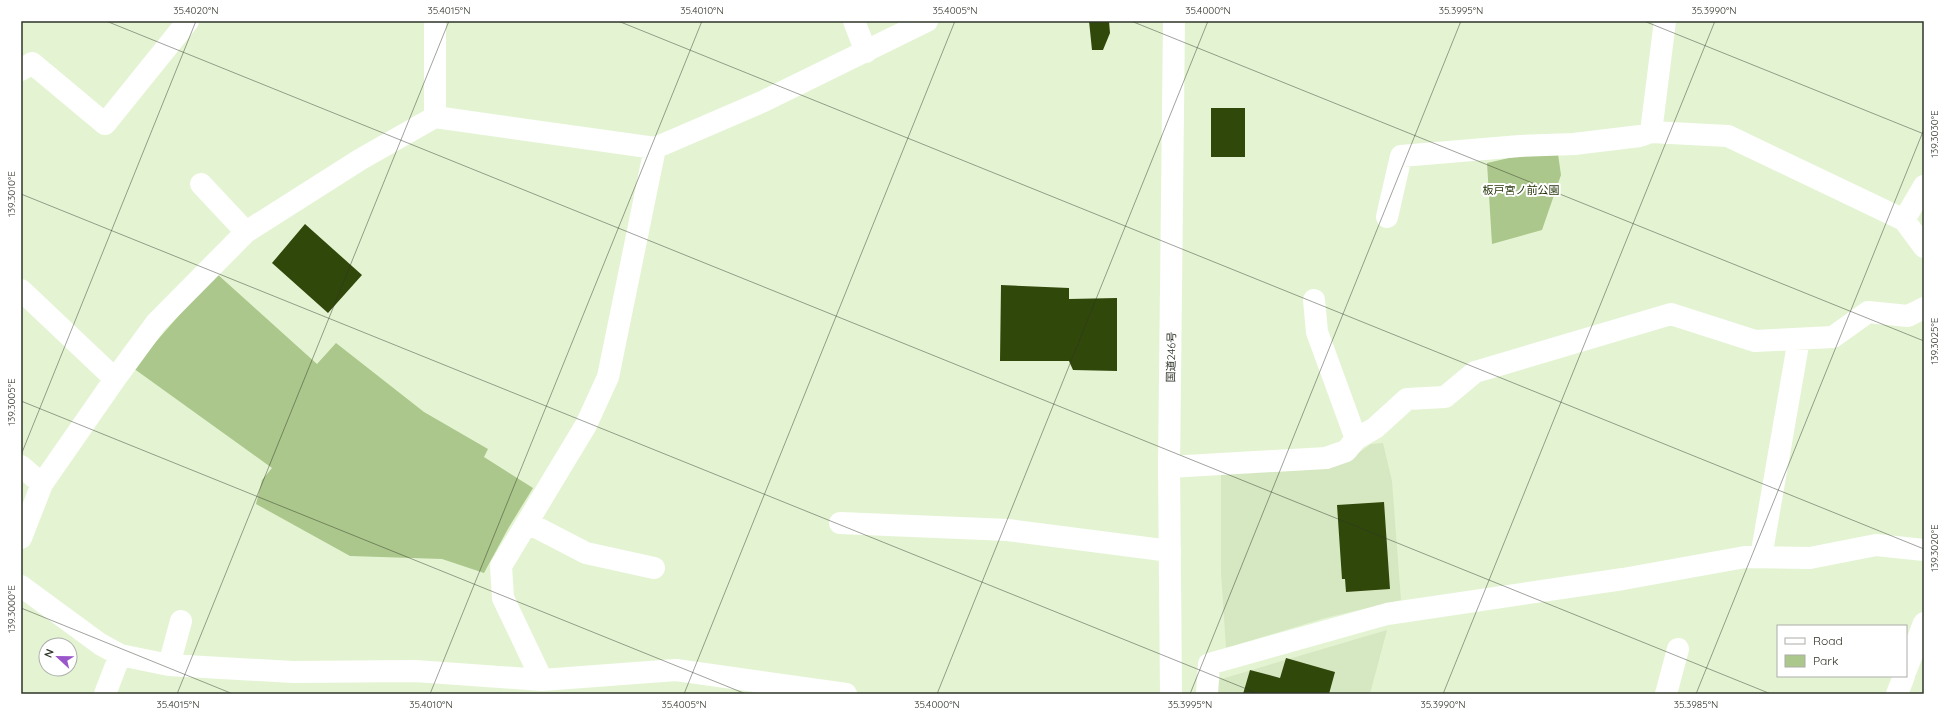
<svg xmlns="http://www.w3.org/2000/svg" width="1945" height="715" viewBox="0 0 1945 715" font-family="Quicksand,'Noto Sans JP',sans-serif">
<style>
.built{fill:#d6e8c2}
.green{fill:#abc78b}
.building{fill:#31480b}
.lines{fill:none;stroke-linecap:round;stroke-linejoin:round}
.minor{stroke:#fff;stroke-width:22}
.highway{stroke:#fff;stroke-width:22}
.ticks{fill:none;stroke:#2e3428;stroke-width:1;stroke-opacity:0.45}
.labels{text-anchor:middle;stroke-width:4;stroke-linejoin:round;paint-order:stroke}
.park-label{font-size:11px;fill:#1e2f02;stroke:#fff}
.street-label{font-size:11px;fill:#2e3428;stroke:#fff}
.neatline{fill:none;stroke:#2e3428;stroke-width:1.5}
.ticks-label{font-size:10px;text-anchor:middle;fill:#2e3428}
</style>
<rect width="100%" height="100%" fill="#e4f4d3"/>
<path class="built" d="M1383,443L1392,481L1401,600L1325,618L1226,648L1221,573V474L1347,461L1371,444Z
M1387,630L1370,694H1217L1218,680Z"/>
<path class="green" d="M1558,154L1561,175L1542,230L1492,244L1487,163L1522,155Z
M216,273L317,364L336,343L424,412L488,449L484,457L533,488L509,527L484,573L442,559L350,556L256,504L262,480L272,468L133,368Z"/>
<path class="building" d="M1089,21H1109L1110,33L1103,50H1092Z
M1211,108H1245V157H1211Z
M305,224L362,275L328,313L272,263Z
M1001,285L1069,288V299L1117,298V371L1073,370L1069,361H1000Z
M1384,502L1390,589L1346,592L1345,579H1342L1337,505Z
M1286,658L1335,672L1329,694H1243L1250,670L1280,678Z"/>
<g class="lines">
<path class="minor" d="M435,21V117
M854,21L866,52
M21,70L32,63L105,124L188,21
M1651,132L1665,21
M201,184L246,232
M1924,186L1904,220L1924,247
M1387,217L1401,156L1520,146L1574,144L1640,136L1651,132L1728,136L1904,220
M21,290L115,379
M1314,300L1317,332L1356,439
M21,466L42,484
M1169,467L1326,458L1346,451L1356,439L1375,428L1407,399L1445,397L1475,372L1671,314L1755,341L1833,337L1868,312L1908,316L1924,308
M528,523L586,553L654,568
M840,523L1008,530L1170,551
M21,538L42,484L115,379L156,323L246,232L361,159L435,117L655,148L764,101L927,21
M1761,557L1799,339
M21,586L100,644L120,655L169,665L293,672L415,671L542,680L676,670L846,694
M169,665L181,621
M1906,670L1924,623
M542,680L503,598L501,566L586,425L608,377L655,148
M105,694L120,655
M1207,694L1209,664L1387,614L1623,579L1745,557L1810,558L1876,545L1924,550
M1666,694L1678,649
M1897,694L1904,676"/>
<path class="highway" d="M1171,694L1169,467L1174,21"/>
</g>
<path class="ticks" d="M106,21L1771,694M618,21L1924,549M1131,21L1924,341M1644,21L1924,134M21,194L1259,694M21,401L746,694M21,455L196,21M21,608L233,694M177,694L449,21M430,694L702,21M684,694L955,21M937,694L1208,21M1190,694L1461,21M1443,694L1715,21M1696,694L1924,129"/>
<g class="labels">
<g class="park-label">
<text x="1521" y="194">板戸宮ノ前公園</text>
</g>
<g class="street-label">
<text transform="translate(1171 357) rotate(-89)" y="4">国道246号</text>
</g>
</g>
<rect width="1945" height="715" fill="none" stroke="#ffffff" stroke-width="44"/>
<rect x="1777" y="625" width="130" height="52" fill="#ffffff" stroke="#abaea9"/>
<rect x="1785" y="638" width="20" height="6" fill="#ffffff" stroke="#abaea9"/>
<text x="1813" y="645" font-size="12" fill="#2e3428">Road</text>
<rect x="1785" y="655" width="20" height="12" fill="#abc78b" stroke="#abaea9"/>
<text x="1813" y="665" font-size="12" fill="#2e3428">Park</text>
<g transform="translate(58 657) rotate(292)"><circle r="19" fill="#ffffff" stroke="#abaea9"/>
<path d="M0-3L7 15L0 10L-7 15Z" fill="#9a56ca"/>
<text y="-6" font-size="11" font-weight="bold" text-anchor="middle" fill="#2e3428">N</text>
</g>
<rect x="22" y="22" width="1901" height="671" class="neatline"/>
<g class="ticks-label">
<text x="196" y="14">35.4020°N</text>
<text x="449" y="14">35.4015°N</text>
<text x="702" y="14">35.4010°N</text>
<text x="955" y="14">35.4005°N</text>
<text x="1208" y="14">35.4000°N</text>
<text x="1461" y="14">35.3995°N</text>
<text x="1714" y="14">35.3990°N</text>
<text transform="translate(1934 134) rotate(-90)" y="4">139.3030°E</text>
<text transform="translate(11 194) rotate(-90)" y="4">139.3010°E</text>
<text transform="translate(1934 341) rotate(-90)" y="4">139.3025°E</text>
<text transform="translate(11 402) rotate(-90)" y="4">139.3005°E</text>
<text transform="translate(1934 548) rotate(-90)" y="4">139.3020°E</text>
<text transform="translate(11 609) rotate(-90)" y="4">139.3000°E</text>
<text x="178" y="708">35.4015°N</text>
<text x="431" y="708">35.4010°N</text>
<text x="684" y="708">35.4005°N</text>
<text x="937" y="708">35.4000°N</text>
<text x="1190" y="708">35.3995°N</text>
<text x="1443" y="708">35.3990°N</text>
<text x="1696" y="708">35.3985°N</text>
</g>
</svg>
